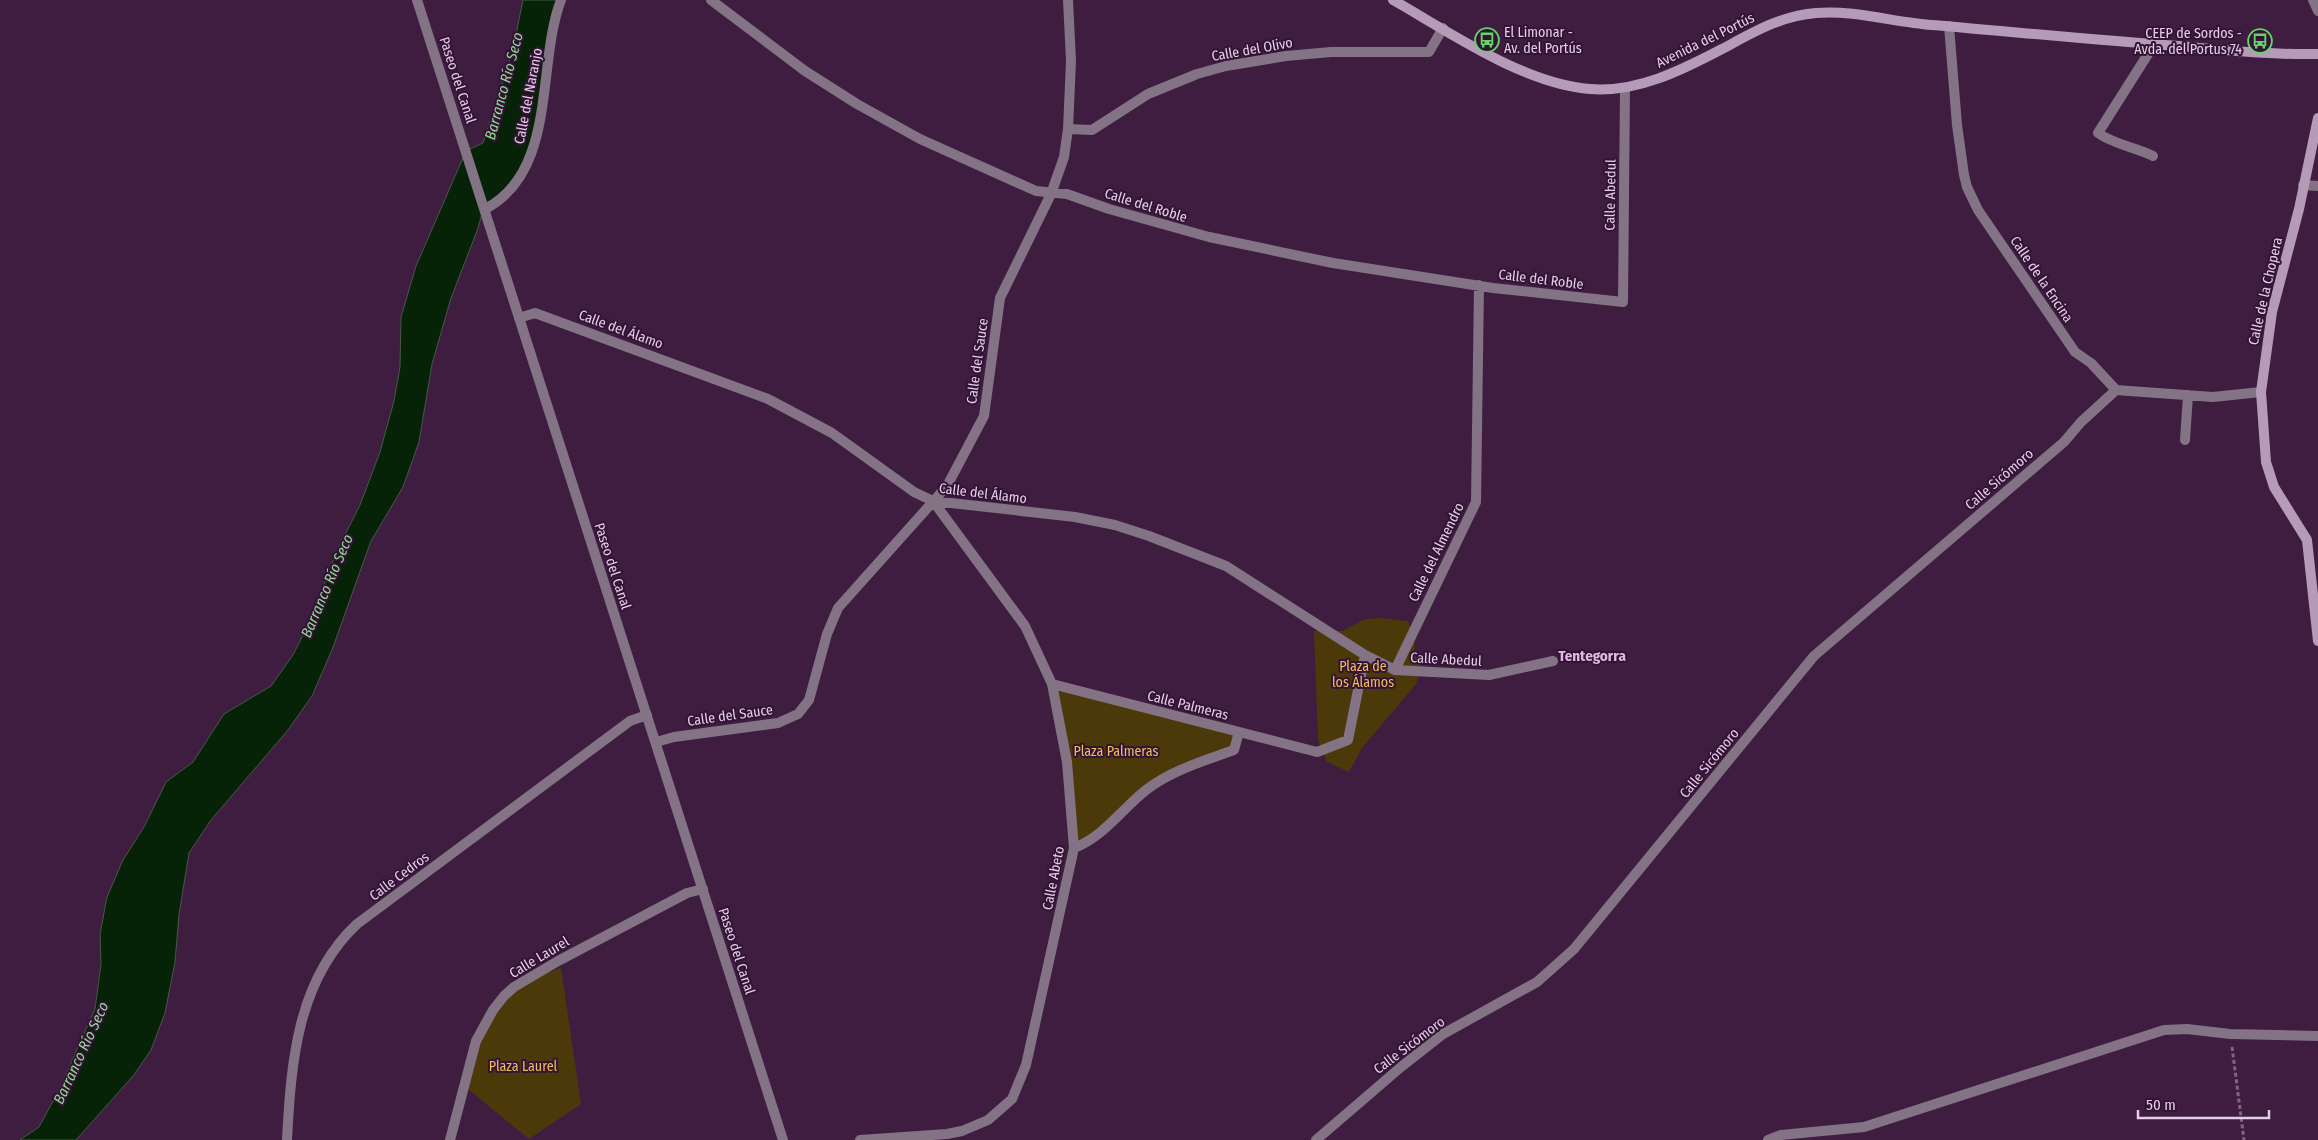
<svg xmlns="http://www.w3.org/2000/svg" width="2318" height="1140" viewBox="0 0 2318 1140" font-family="'Fira Sans Condensed',sans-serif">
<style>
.green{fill:#4c3909}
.water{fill:#062307;stroke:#49574a}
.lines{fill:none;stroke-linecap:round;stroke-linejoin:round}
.path{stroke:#816483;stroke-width:3;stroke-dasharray:4 2.5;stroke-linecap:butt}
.minor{stroke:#847385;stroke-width:10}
.tertiary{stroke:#847385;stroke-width:10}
.secondary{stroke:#b69bb8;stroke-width:10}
.labels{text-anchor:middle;stroke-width:4;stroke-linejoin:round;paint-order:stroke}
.poi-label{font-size:14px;fill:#e5cfe6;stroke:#331336;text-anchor:start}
.street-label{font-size:14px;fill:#e5cfe6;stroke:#331336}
.park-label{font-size:14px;fill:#efbf58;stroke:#331336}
.water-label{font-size:15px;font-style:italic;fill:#8fdc8e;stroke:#331336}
.neighbourhood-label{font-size:15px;font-weight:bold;fill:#e1b8e4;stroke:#331336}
</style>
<rect width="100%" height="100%" fill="#3e1d41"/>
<path class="green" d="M1381,618L1408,621L1415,644L1414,654L1422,665L1416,684L1362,748L1349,772L1327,762L1318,740L1314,631H1343L1365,619Z
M1052,684L1239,732L1234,750L1172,774L1074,848Z
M561,968L581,1104L529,1139L468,1089V1065L493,1010L527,979Z"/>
<path class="water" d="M523,0H561L539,120L514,186L484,207L477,231L451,298L432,364L419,442L403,487L371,541L332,650L312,696L288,730L211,820L189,853L179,915L175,962L165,1013L151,1050L133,1076L76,1140H20L39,1127L59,1090L95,1009L101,964L100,934L107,897L123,860L144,827L166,782L193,762L224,714L271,686L293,655L313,615L336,553L360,505L380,452L394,401L400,367L401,317L416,266L466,151L483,143L512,54Z"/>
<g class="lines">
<path class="path" d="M2232,1047L2244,1140"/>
<path class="minor" d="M711,0L805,71L857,104L920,139L1036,191L1067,194L1109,209L1209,237L1333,263L1493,288L1623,302L1625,88
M2313,0L2318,11
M1949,26L1957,125L1964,175L1967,187L1978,210L2075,352L2091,363L2116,390L2213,397L2261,392
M2149,44L2148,54L2098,133C2115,145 2135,147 2153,156
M1068,129L1092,130L1148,94L1197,74L1226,66L1286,56L1331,52H1429L1443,28
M2303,185L2318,186
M485,209C558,171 536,65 561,0
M519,318L535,313L768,399L832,433L914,492L933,501L1075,517L1115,525L1149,536L1226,566L1365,655L1395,670L1476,502L1479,285
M2185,440L2188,395
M1395,670L1489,675L1553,661
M1052,684L1317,752L1348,740L1365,655
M656,742L674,737L778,723L798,714L809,700L827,634L838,608L947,486L984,416L1000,298L1051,194L1064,157L1068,129L1071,61L1068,0
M1074,848C1103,837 1122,809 1146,790C1172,770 1204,761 1234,750L1239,732
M287,1140C291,1063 297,980 357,924L630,721L647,715
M450,1140L476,1041L493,1010L504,996L514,987L558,961L687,893L703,889
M860,1140L947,1134L962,1131L988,1120L1012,1099L1026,1065L1074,848L1067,762L1052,684L1025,626L933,501
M1316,1140L1401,1067L1443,1034L1537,982L1574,949L1814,656L2064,442L2081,422L2116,390
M1768,1140L1781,1135L1864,1127L2164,1030L2187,1029L2230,1034L2318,1036"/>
<path class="tertiary" d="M417,0L783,1140"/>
<path class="secondary" d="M1393,0C1451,33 1524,84 1590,89C1637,93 1682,70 1722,49C1754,32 1780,16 1816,13C1855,10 1893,22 1932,25C2014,32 2096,40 2178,46C2225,50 2271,55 2318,54
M2318,118L2299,209L2272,312L2261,392L2266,462L2274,487L2307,540L2318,641"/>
</g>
<defs>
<g id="bus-ring" transform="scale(1.25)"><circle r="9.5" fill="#331336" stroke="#64d468" stroke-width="1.5"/><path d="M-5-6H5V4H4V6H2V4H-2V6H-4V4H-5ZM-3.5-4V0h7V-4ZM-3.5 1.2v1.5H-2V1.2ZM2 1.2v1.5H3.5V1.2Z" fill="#64d468"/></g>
</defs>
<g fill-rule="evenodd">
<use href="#bus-ring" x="1487" y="40"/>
<use href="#bus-ring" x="2260" y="41"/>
</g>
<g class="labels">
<g class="poi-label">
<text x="1504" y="37">El Limonar -<tspan x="1504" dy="16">Av. del Portús</tspan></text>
<text x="2242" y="38" text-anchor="end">CEEP de Sordos -<tspan x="2242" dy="16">Avda. del Portus 74</tspan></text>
</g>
<g class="street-label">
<text transform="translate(1705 40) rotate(-26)" y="5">Avenida del Portús</text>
<text transform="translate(1252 49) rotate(-10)" y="5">Calle del Olivo</text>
<text transform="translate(458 80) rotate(72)" y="5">Paseo del Canal</text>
<text transform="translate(528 96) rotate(-79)" y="5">Calle del Naranjo</text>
<text transform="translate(1610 195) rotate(-89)" y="5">Calle Abedul</text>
<text transform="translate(1146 205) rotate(17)" y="5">Calle del Roble</text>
<text transform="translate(1541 279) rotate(7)" y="5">Calle del Roble</text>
<text transform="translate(2042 279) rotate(56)" y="5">Calle de la Encina</text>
<text transform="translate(2265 291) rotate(-77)" y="5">Calle de la Chopera</text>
<text transform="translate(621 329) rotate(20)" y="5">Calle del Álamo</text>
<text transform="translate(977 361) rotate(-82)" y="5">Calle del Sauce</text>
<text transform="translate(1999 479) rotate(-41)" y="5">Calle Sicómoro</text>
<text transform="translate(983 493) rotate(7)" y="5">Calle del Álamo</text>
<text transform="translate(1436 552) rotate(-64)" y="5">Calle del Almendro</text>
<text transform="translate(613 566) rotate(72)" y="5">Paseo del Canal</text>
<text transform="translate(1446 659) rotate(3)" y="5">Calle Abedul</text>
<text transform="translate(1188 705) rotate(14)" y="5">Calle Palmeras</text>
<text transform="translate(730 715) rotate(-8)" y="5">Calle del Sauce</text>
<text transform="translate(1709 763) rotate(-51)" y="5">Calle Sicómoro</text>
<text transform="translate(399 876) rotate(-37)" y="5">Calle Cedros</text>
<text transform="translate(1053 878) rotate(-79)" y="5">Calle Abeto</text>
<text transform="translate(737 951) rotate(72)" y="5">Paseo del Canal</text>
<text transform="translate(539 957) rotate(-31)" y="5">Calle Laurel</text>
<text transform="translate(1409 1045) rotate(-37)" y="5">Calle Sicómoro</text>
</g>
<g class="park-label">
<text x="1363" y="671">Plaza de<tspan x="1363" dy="16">los Álamos</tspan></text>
<text x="1116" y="756">Plaza Palmeras</text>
<text x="523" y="1071">Plaza Laurel</text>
</g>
<g class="water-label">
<text transform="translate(504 86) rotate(-75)" y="5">Barranco Río Seco</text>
<text transform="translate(327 586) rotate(-67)" y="5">Barranco Río Seco</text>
<text transform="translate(81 1053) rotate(-65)" y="5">Barranco Río Seco</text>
</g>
<g class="neighbourhood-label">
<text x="1592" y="661">Tentegorra</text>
</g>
</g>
<path d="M2138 1110v8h131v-8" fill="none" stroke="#e5cfe6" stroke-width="2.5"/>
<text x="2146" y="1110" font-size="15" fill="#e5cfe6" stroke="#331336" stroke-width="4" paint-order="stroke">50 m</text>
</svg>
